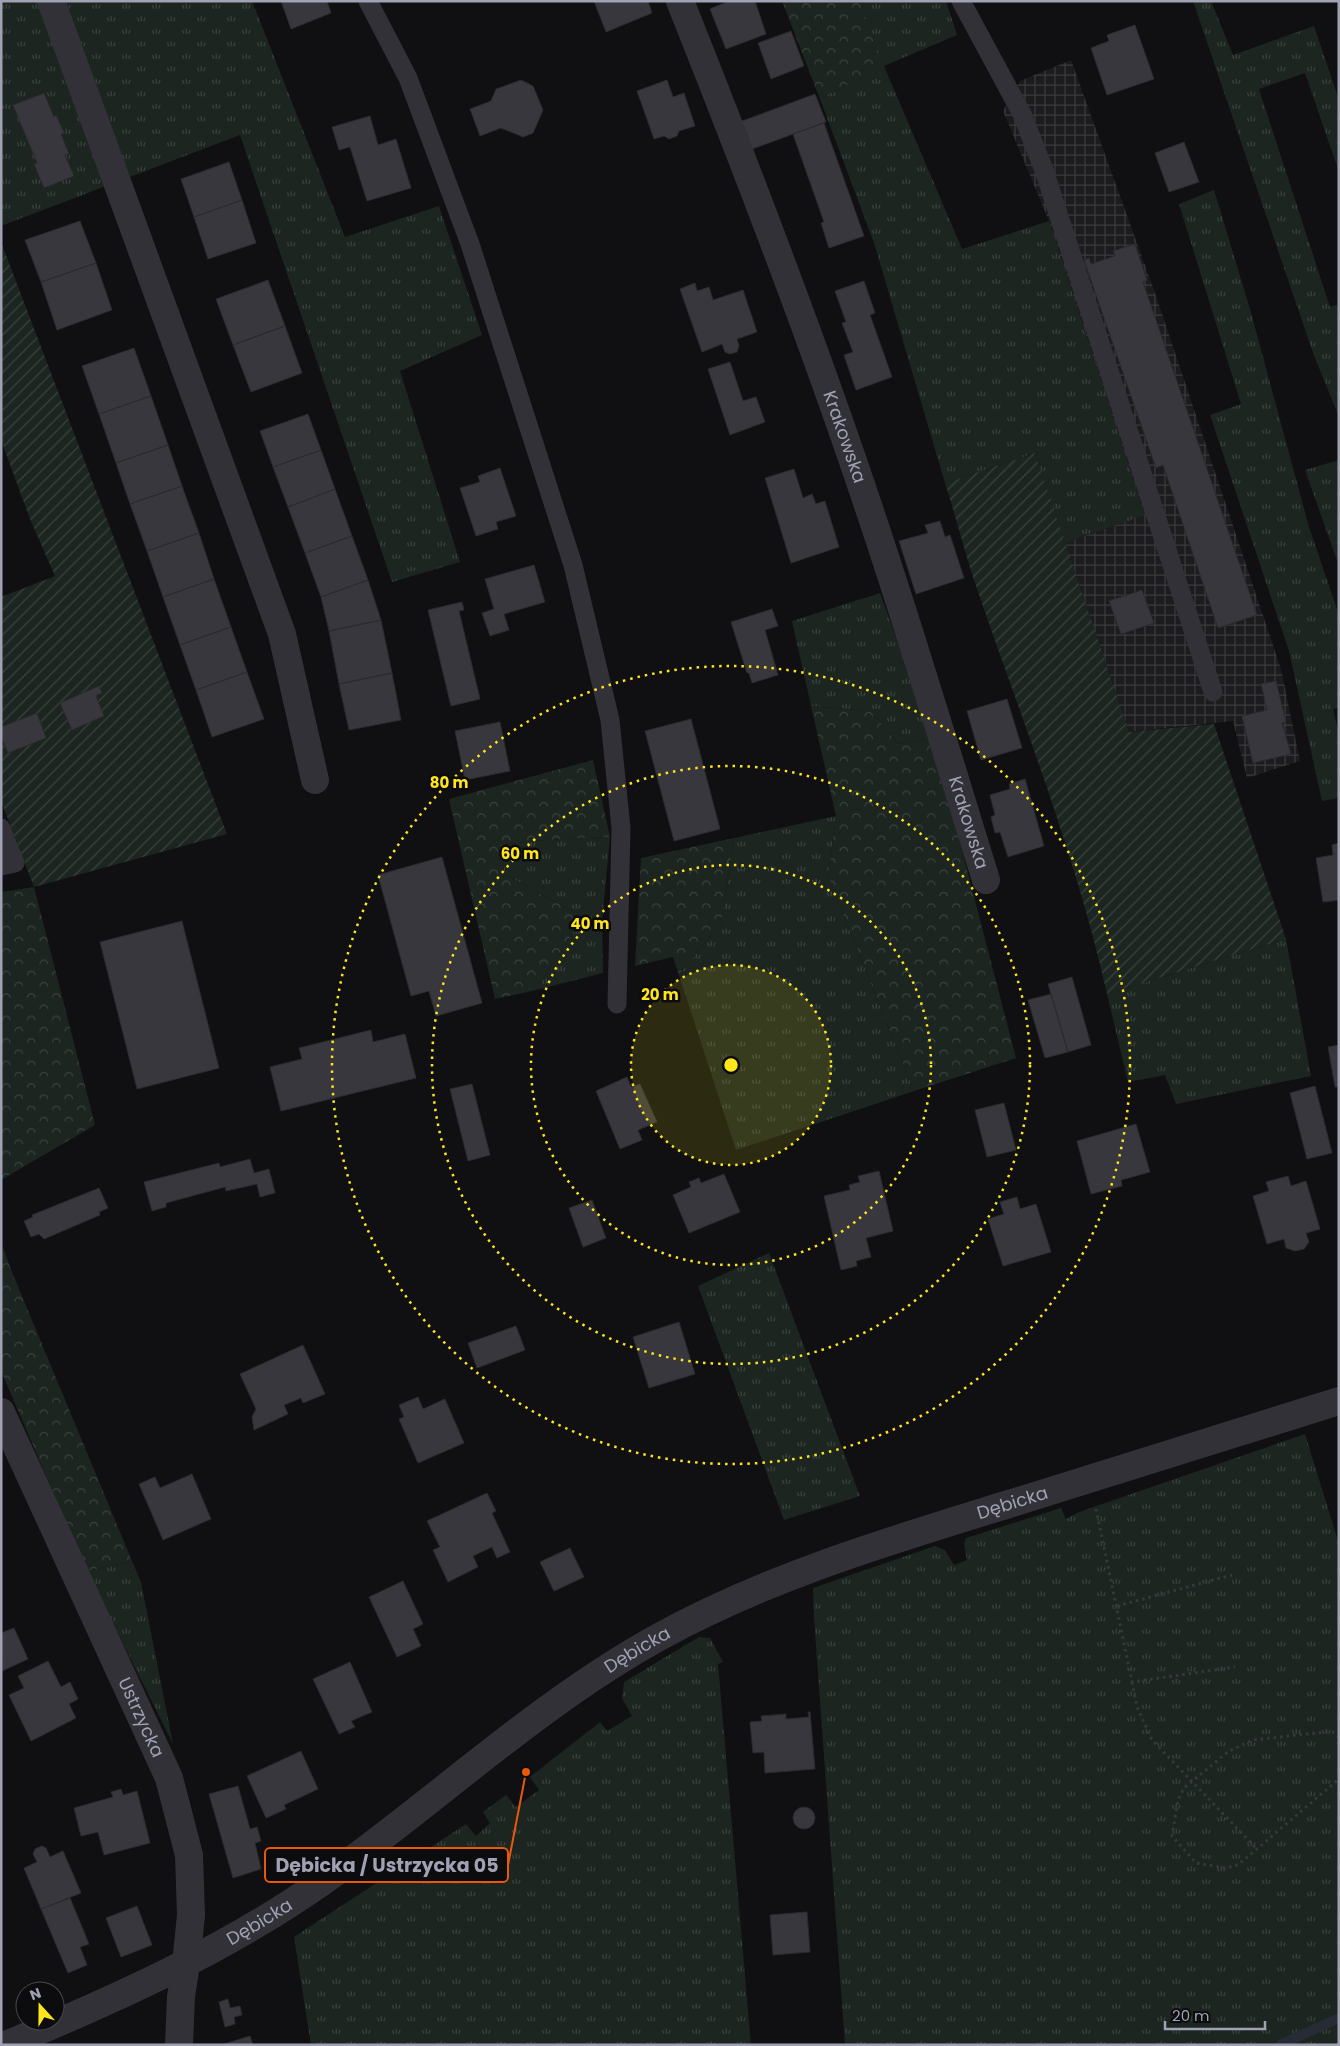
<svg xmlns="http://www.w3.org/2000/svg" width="1340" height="2046" viewBox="0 0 1340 2046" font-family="Poppins,sans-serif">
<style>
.industrial{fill:url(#industrial-grid)}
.grass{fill:url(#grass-tufts)}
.forest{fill:url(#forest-crowns)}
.garden{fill:url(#garden-furrows)}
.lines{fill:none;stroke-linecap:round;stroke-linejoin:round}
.stream{stroke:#262b36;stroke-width:10}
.building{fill:#38373d;stroke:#2b2a2e}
.path{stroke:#37373e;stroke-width:3;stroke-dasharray:2.5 4;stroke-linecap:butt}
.service{stroke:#313137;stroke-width:19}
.minor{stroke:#313137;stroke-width:28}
.tertiary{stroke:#313137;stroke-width:28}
.ring{fill:none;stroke:#ffe61b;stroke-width:2.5;stroke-dasharray:2.5 5}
.labels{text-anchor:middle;stroke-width:5;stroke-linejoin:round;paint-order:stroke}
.street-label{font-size:18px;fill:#a0a2b4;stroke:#0c0b0d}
.centre{fill:#ffe61b;stroke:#0c0b0d;stroke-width:2.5}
.ring-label{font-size:15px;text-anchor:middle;font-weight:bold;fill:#ffe61b;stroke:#0c0b0d;stroke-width:5;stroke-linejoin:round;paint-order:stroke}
.leader{fill:none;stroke:#e8590c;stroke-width:2}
.callout-dot{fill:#e8590c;stroke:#0c0b0d;stroke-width:2}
.callout{fill:#0c0b0d;stroke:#e8590c;stroke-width:2}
.callout-label{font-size:19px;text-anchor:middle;font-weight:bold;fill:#a0a2b4}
</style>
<defs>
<pattern id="industrial-grid" width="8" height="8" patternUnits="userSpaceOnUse" patternTransform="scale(1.25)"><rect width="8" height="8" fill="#1c1c1f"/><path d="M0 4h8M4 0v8" fill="none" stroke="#3a3a3d"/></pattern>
<pattern id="grass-tufts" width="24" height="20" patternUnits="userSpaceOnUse" patternTransform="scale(1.25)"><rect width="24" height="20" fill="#1c251f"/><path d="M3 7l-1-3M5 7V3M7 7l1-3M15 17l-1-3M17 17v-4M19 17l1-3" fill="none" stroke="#3a423d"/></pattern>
<pattern id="forest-crowns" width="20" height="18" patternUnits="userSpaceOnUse" patternTransform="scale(1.25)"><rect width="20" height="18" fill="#1c251f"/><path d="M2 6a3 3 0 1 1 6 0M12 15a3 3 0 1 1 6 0" fill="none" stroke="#3a423d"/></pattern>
<pattern id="garden-furrows" width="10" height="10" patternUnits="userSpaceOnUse" patternTransform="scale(1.25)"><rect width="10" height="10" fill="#1c251f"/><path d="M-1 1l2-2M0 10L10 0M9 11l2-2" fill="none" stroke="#3a423d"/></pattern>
</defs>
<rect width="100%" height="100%" fill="#101012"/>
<path class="industrial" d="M1071,60L1155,293L1281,669L1300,761L1247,778L1233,721L1129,732L1065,543L1144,515L1049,221L1003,111L1020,81Z"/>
<path class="grass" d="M5,1H252L345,237L439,206L482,335L400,371L460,562L392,582L240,135L1,226V2Z
M859,1H946L957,35L884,66L962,249L1049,221L1145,515L1065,543L1035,453L945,483L874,243L820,99L883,66Z
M1193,1H1211L1233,55L1314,26L1339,100V172L1305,73L1259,89L1330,307L1339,304V417L1313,353Z
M1214,190L1250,309L1309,527L1339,615V708L1333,709L1339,735V798L1322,801L1289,651L1210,415L1241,404L1179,204Z
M1339,460V566L1305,470Z
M880,593L933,739L899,744L870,711L811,706L792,621Z
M836,816L828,876L914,1091L736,1150L679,975L721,923L734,838Z
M610,837L602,921L603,973L536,990L583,917L504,874L500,845L545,840Z
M1286,939L1311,1076L1176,1104L1165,1075L1128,1082L1107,994Z
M769,1253L860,1496L784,1520L698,1286Z
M1305,1434L1339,1544V2045H845L814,1618L813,1588L935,1546L945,1550L954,1565L967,1560L964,1544L966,1538L1061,1508L1066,1519L1079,1512Z
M132,1561L141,1582L173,1744L87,1571Z
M699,1637L710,1638L723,1662L718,1664L751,2045H311L294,1937L466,1824L476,1836L490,1823L483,1812L506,1795L516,1807L539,1790L530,1777L600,1722L607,1731L632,1716L622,1698L624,1682Z"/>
<path class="forest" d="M782,1H859L884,66L820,99Z
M811,706L870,711L899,744L933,739L1016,1058L914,1091L828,876L836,816Z
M593,760L610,837L545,840L500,845L504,874L583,917L536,990L495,999L449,799Z
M734,838L721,923L679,975L673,957L635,966L641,858Z
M34,887L95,1125L1,1180V892Z
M1,1242L12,1272L132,1561L87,1571L1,1371Z"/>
<path class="garden" d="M1,242L227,834L34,887L1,801V597L55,576L30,519L1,440Z
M1035,453L1129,732L1214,724L1286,939L1107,994C1075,851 1020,716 973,577C963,546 955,514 945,483Z"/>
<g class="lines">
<path class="stream" d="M1280,2045L1339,2018"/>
</g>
<path class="building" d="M281,1H327L331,13L291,29Z
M594,1H648L652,13L606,32Z
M729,1H755L766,34L726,49L710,9Z
M1135,25L1154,79L1107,95L1091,48L1109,41L1107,35Z
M791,31L804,66L771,79L758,43Z
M521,80L533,86L543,110L533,133L523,137L501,128L480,136L470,109L491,101L496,89Z
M667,80L673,97L684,93L695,126L679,131L677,136L669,139L664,136L654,139L637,91Z
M44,93L54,117L56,115L64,133L61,134L69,154L65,155L74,176L44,188L34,164L37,163L13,105Z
M815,94L826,122L744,152L734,124Z
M370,116L378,145L396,139L411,188L367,201L350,147L339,150L332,127Z
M824,123L864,236L829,248L821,223L824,222L793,134Z
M1184,142L1199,182L1169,192L1155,153Z
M229,162L242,200L194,217L181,179Z
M242,200L256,243L208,259L194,217Z
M80,221L96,263L41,282L25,240Z
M1135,244L1147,280L1143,282L1257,615L1218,628L1163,465L1156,468L1084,260L1089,258L1091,264L1115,256L1113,251Z
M96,263L112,310L57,330L41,282Z
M268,280L285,326L233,345L216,299Z
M864,281L875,313L870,315L892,377L856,390L844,355L853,352L842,323L846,322L835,291Z
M695,283L697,291L709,287L713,300L743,290L757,332L737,339L739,346L737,352L730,354L725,352L722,344L702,352L680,289Z
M285,326L302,373L251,392L233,345Z
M134,348L151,396L99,414L82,366Z
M730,362L743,401L756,397L765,422L730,435L708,369Z
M151,396L168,445L116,463L99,414Z
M308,414L321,450L273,467L260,431Z
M168,445L182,486L130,504L116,463Z
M321,450L335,489L288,507L273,467Z
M500,468L516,516L496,522L498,529L476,536L460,488L480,482L478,476Z
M794,469L803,498L812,494L816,504L825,501L839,547L791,563L765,478Z
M182,486L199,533L147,551L130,504Z
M335,489L352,536L305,553L288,507Z
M940,521L945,537L950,535L964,578L916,594L899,541L928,533L925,525Z
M199,533L214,579L163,597L147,551Z
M352,536L368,580L321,597L305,553Z
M534,565L545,602L504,614L509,630L490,636L482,613L494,609L485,579Z
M214,579L231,627L180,645L163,597Z
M368,580L381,620L329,631L321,597Z
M1142,590L1154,623L1121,634L1109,601Z
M462,602L464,610L459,611L480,699L451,706L428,610Z
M772,609L778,626L765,630L778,675L752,683L749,673H747L731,622Z
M381,620L392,673L339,684L329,631Z
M231,627L247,672L196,690L180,645Z
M247,672L264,719L212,737L196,690Z
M392,673L401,720L349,730L339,684Z
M1276,681L1286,722L1282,723L1291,754L1253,763L1242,716L1267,710L1261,684Z
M99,686L102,693L96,696L104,716L72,730L60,703Z
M1007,699L1022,748L981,760L967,711Z
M37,713L46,738L8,753L1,737V727Z
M691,719L720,829L674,841L645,731Z
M500,722L510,771L465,780L455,731Z
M1025,779L1044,846L1008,857L1000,832L995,833L991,817L995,815L990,795L1010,789L1009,784Z
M1339,843V900L1323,902L1316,858L1333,855L1332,845Z
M442,857L482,1003L436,1016L429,991L411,996L378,875Z
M182,921L219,1068L137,1089L100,942Z
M1072,977L1091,1045L1068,1052L1048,984Z
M1051,994L1068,1052L1045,1058L1028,1000Z
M371,1030L373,1042L405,1034L416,1078L281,1111L270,1067L302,1059L299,1048Z
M1339,1045V1087H1335L1328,1047Z
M627,1077L631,1087L640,1084L657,1122L638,1130L642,1140L620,1149L596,1091Z
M472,1084L490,1155L468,1161L450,1089Z
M1315,1086L1332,1153L1307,1159L1290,1093Z
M1004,1103L1016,1150L987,1157L975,1110Z
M1136,1124L1150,1172L1121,1180L1122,1186L1091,1194L1077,1141Z
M250,1159L254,1173L269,1169L275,1193L260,1197L257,1184L226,1191L225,1187L166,1203V1207L152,1211L144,1182L219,1163L220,1167Z
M879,1171L893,1231L866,1238L871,1257L856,1261L857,1266L841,1270L824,1196L850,1190L849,1185L860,1182L858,1176Z
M724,1174L740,1212L689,1233L673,1195L691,1187L689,1182L699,1178L701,1183Z
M1288,1176L1291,1186L1306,1181L1320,1229L1306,1233L1309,1242L1304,1249L1295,1251L1286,1248L1284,1239L1267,1244L1253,1196L1269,1191L1266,1182Z
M99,1188L108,1208L99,1212L100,1215L44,1239L39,1234L31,1237L24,1221L33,1217L32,1215Z
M1017,1197L1020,1209L1036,1204L1051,1252L1003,1266L988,1219L1004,1214L1000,1202Z
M592,1200L606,1238L583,1247L569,1208Z
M679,1322L695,1374L649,1388L633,1337Z
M516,1326L525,1350L477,1368L468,1343Z
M303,1345L325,1394L303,1403L301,1398L284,1405L288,1414L254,1430L252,1417L256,1409L240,1374Z
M418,1397L423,1409L445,1399L464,1443L418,1463L399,1419L404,1417L399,1405Z
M192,1474L211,1519L163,1540L139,1484L155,1477L160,1488Z
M487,1493L496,1511L492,1513L510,1552L497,1558L492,1547L473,1556L478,1567L448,1582L433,1550L440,1547L427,1521Z
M570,1548L584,1577L554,1591L540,1562Z
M403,1581L423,1624L413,1629L421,1646L397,1657L369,1597Z
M14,1628L28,1659L2,1671L1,1633Z
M48,1661L61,1687L70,1682L78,1699L69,1704L76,1718L31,1741L9,1695L24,1688L18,1676Z
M350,1662L372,1712L351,1721L355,1727L339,1734L313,1679Z
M808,1712H810L815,1769L765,1773L764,1752L753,1753L750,1722L762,1721L761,1716L786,1714V1719L809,1717Z
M301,1751L318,1789L284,1805L286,1809L266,1818L247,1776Z
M238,1786L250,1829L257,1827L261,1841L255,1843L261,1869L233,1878L209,1794Z
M121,1789L123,1795L137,1791L150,1843L104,1855L98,1832L81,1836L74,1808L113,1797L111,1792Z
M793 1818a11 11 0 1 1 22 0a11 11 0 1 1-22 0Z
M42,1846L46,1848L50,1857L63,1851L81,1893L41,1909L24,1868L37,1862L33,1854L35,1849Z
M70,1898L89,1944L80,1947L87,1965L68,1973L41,1909Z
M137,1906L152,1945L121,1957L106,1918Z
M807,1912L810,1952L773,1955L770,1915Z
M228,1999L230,2008L240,2006L242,2015L234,2017L235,2024L225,2027L219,2002Z
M250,2036L253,2045H221Z"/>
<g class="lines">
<path class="path" d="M1096,1509L1132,1682L1235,1667
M1117,1606L1232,1575
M1132,1682L1137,1707L1152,1740L1256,1848
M1339,1737L1333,1732H1325L1253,1740L1229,1751L1184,1788L1178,1800L1172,1836L1196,1863L1226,1868L1238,1865L1339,1779"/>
<path class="service" d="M368,1L408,78L470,244L573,565L610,720L621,828L617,1004
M961,1L1022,114L1044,170L1213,692
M1,828L15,863L1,866"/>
<g class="minor">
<path d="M51,1L282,634L315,780"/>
<path id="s1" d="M680,1C733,134 785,268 833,404C889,561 937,721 986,880"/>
<path id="s2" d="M1,1412L169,1778L189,1855L191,1915L186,1964"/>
</g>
<g class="tertiary">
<path id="s3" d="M6,2045C115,1999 223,1951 319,1884C434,1803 536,1705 659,1637C770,1576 889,1541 1009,1504C1119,1470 1229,1435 1339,1401"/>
<path d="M179,2045L181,1997L186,1964"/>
</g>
</g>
<circle cx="731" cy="1065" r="100" fill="#ffe61b" fill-opacity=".12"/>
<g class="ring">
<circle cx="731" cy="1065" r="100"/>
<circle cx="731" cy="1065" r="200"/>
<circle cx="731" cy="1065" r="299"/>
<circle cx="731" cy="1065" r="399"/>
</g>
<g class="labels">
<g class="street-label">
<text dy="6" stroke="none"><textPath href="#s1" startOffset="466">Krakowska</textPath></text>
<text dy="6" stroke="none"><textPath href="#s1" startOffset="871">Krakowska</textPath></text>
<text dy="6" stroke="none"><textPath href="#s3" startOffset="1152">Dębicka</textPath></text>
<text dy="6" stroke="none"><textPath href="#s3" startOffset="748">Dębicka</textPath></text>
<text dy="6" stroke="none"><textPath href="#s2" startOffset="336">Ustrzycka</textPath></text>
<text dy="6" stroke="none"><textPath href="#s3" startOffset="282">Dębicka</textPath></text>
</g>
</g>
<circle cx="731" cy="1065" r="8" class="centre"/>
<g class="ring-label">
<text x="449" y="788">80 m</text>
<text x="520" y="859">60 m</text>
<text x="590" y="929">40 m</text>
<text x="660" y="1000">20 m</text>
</g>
<path class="leader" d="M526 1772L508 1865"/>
<circle class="callout-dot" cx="526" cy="1772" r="5"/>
<rect class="callout" x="265" y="1848" width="243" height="34" rx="5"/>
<g class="callout-label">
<text x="387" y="1872">Dębicka / Ustrzycka 05</text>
</g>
<rect width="1340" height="2046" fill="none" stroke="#a0a2b4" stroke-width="5"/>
<g transform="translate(40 2006) rotate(339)"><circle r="24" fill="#0c0b0d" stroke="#474750"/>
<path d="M0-4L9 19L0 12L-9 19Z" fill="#ffe61b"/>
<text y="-8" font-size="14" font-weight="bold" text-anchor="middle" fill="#a0a2b4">N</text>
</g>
<path d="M1165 2021v8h100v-8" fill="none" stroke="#a0a2b4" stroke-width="2.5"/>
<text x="1172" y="2021" font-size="15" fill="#a0a2b4" stroke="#0c0b0d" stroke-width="4" paint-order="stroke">20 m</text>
</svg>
